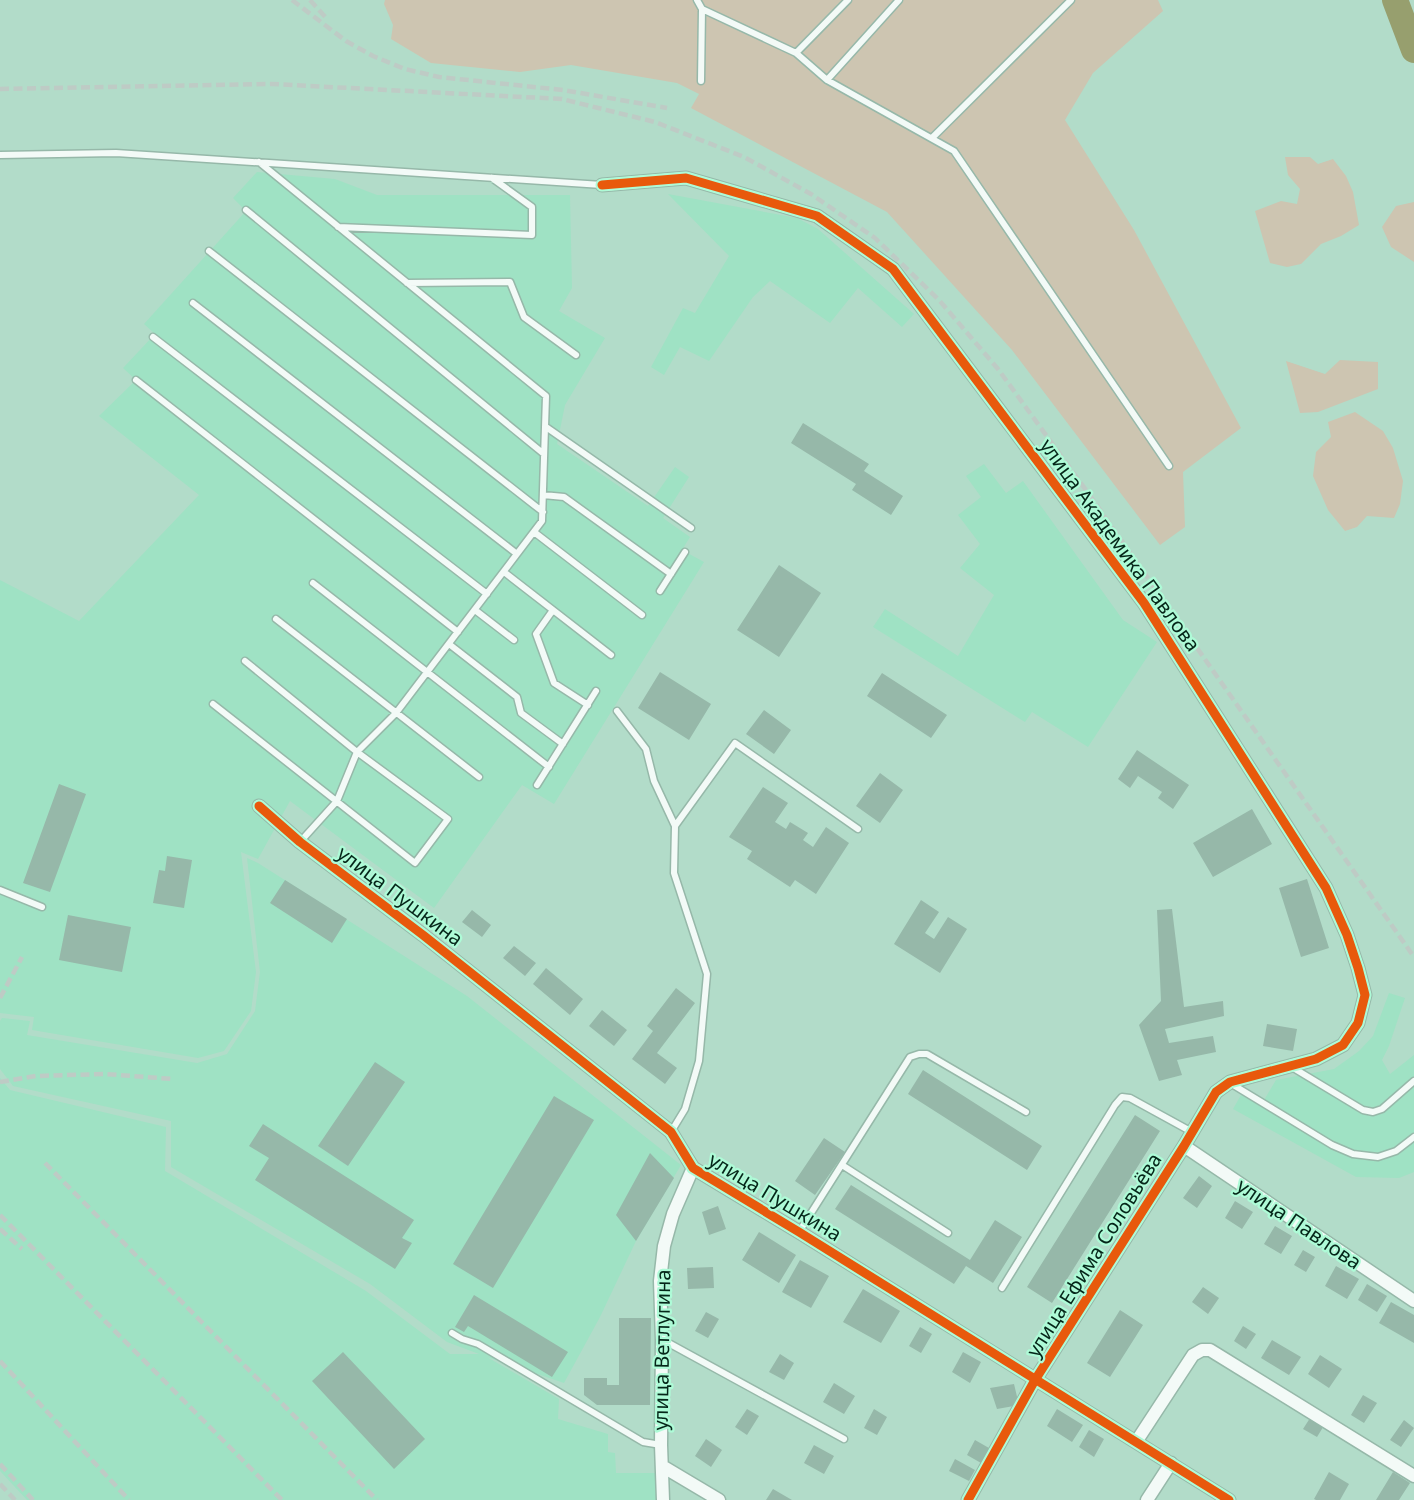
<svg xmlns="http://www.w3.org/2000/svg" width="1414" height="1500" viewBox="0 0 1414 1500" font-family="'Noto Sans',sans-serif">
<style>
.built{fill:#9fe2c4}
.green{fill:#cdc5b1}
.lines{fill:none;stroke-linecap:round;stroke-linejoin:round}
.river{stroke:#979f6e;stroke-width:26}
.building{fill:#96b8a9}
.lane-casing{stroke:#96b8a9;stroke-width:9}
.street-casing{stroke:#96b8a9;stroke-width:15}
.lane{stroke:#f3faf7;stroke-width:6}
.street{stroke:#f3faf7;stroke-width:12}
.rail{stroke:#becbc5;stroke-width:4.5;stroke-dasharray:9 4.5;stroke-linecap:butt}
.cycleway-casing{stroke:#aefbd7;stroke-width:13}
.cycleway{stroke:#e8590c;stroke-width:9}
.labels{text-anchor:middle;stroke-width:4.5;stroke-linejoin:round;paint-order:stroke}
.street-label{font-size:20px;fill:#052619;stroke:#aefbd7}
</style>
<rect width="100%" height="100%" fill="#b2dcc9"/>
<path class="built" d="M257,172L335,179L377,195H570L572,288L559,311L605,338L565,405L557,444L648,506L675,467L689,477L663,518L690,537L682,550L704,562L554,804L522,785L434,908L290,801L258,859L241,852L256,972L251,1011L224,1051L198,1058L32,1030L34,1017L0,1013V580L79,621L199,495L99,416L136,380L123,368L155,334L144,324L246,211L233,198Z
M668,194L797,218L818,229L914,314L902,327L858,288L830,323L770,281L753,297L709,361L680,347L664,375L651,367L683,308L695,313L729,256Z
M984,464L1006,493L1023,481L1123,620L1157,642L1088,747L1032,712L1025,722L873,627L885,609L958,656L994,595L960,568L980,544L958,515L981,497L966,476Z
M247,858L258,863L467,996L681,1165L636,1241L600,1317L564,1383L487,1357L559,1399L558,1419L608,1434V1452L615,1453L616,1473H655L656,1500H27L0,1471V1078L10,1090L166,1127L165,1171L366,1291L450,1354H479L447,1342L370,1284L171,1167V1121L13,1086L0,1069V1021L2,1018L30,1021L27,1035L197,1063L227,1054L255,1011L260,972Z
M1389,993L1405,998L1389,1046L1382,1060L1390,1074L1414,1055V1172L1399,1178L1356,1177L1233,1109L1241,1095L1261,1105L1276,1080L1334,1069L1359,1051L1373,1036Z"/>
<path class="green" d="M385,0H1158L1163,11L1093,73L1065,120L1134,230L1241,428L1183,472L1185,527L1160,545L1012,350L887,212L691,108L699,94L677,83L571,65L520,72L431,63L391,39L393,25L384,4Z
M1285,157H1310L1318,164L1333,159L1346,176L1353,192L1359,225L1341,236L1321,244L1301,264L1287,267L1270,263L1255,211L1281,201L1297,204L1300,189L1288,175Z
M1414,202V262L1391,247L1382,227L1396,206Z
M1340,360L1378,362V389L1318,412L1300,413L1286,361L1325,374Z
M1355,412L1383,431L1393,448L1403,481L1400,504L1394,518L1367,516L1357,527L1345,531L1328,510L1313,476L1316,452L1331,437L1328,422Z"/>
<g class="lines">
<path class="river" d="M1395,0L1414,50"/>
</g>
<path class="building" d="M803,423L869,464L864,471L903,496L891,515L852,490L856,484L791,443Z
M779,565L821,593L779,657L737,630Z
M660,672L711,704L689,740L638,708Z
M882,673L947,715L931,738L867,696Z
M764,710L791,730L774,754L746,734Z
M1137,750L1189,785L1173,809L1158,798L1162,792L1138,776L1130,788L1118,779Z
M880,773L903,790L880,823L856,806Z
M59,784L86,794L50,892L23,883Z
M763,787L788,803L775,822L786,829L790,822L808,833L803,840L813,847L826,827L849,843L816,894L795,880L790,887L747,859L752,851L729,837Z
M1252,809L1272,844L1213,877L1193,843Z
M167,856L192,860L184,908L153,903L159,870L165,871Z
M1307,879L1329,948L1301,957L1279,888Z
M285,880L347,919L332,943L270,903Z
M921,900L939,912L925,933L934,939L948,917L967,929L940,973L894,944Z
M1172,909L1184,1007L1223,1001L1224,1016L1165,1029L1169,1043L1213,1036L1216,1052L1177,1060L1182,1075L1159,1081L1139,1025L1161,1001L1157,910Z
M472,910L491,925L482,937L462,922Z
M68,915L131,927L122,972L59,960Z
M514,946L536,963L525,976L503,958Z
M546,968L583,999L570,1015L533,984Z
M676,988L695,1003L657,1053L677,1068L665,1084L632,1059L653,1031L647,1026Z
M602,1010L627,1030L614,1046L589,1026Z
M1267,1024L1297,1029L1293,1051L1263,1046Z
M375,1062L405,1082L348,1166L318,1146Z
M923,1070L1042,1146L1027,1170L908,1094Z
M554,1096L594,1120L493,1288L453,1264Z
M1135,1115L1160,1131L1052,1303L1027,1287Z
M263,1124L414,1220L402,1238L412,1243L395,1269L255,1180L269,1158L249,1146Z
M824,1138L845,1152L815,1195L795,1181Z
M650,1153L674,1178L636,1241L616,1215Z
M1199,1176L1212,1186L1197,1208L1183,1198Z
M851,1185L970,1260L995,1220L1022,1237L993,1283L966,1266L954,1284L835,1209Z
M1235,1201L1253,1212L1242,1229L1225,1218Z
M718,1206L726,1229L709,1235L702,1212Z
M1275,1226L1292,1236L1281,1254L1264,1244Z
M759,1232L796,1255L779,1283L742,1260Z
M1303,1250L1315,1257L1306,1272L1294,1265Z
M800,1260L829,1276L811,1308L782,1292Z
M1336,1266L1359,1279L1347,1299L1325,1286Z
M713,1267L714,1288L688,1289L687,1268Z
M1367,1284L1387,1296L1377,1312L1358,1300Z
M1203,1287L1219,1298L1208,1314L1192,1302Z
M863,1289L900,1311L881,1343L843,1322Z
M474,1295L568,1352L552,1377L468,1326L464,1332L455,1327Z
M1391,1302L1414,1315V1343L1379,1323Z
M1120,1310L1143,1325L1110,1377L1087,1363Z
M706,1312L719,1319L708,1338L695,1331Z
M619,1318H651L650,1405H597L584,1395V1378H607V1385H619Z
M1243,1326L1256,1334L1246,1349L1234,1341Z
M920,1327L932,1334L921,1353L909,1346Z
M1272,1340L1301,1357L1289,1375L1261,1358Z
M343,1352L425,1439L394,1469L312,1381Z
M963,1352L981,1362L970,1383L952,1372Z
M780,1354L794,1363L784,1380L769,1372Z
M1320,1355L1342,1369L1329,1388L1308,1374Z
M834,1383L855,1396L844,1414L823,1402Z
M1014,1384L1019,1405L997,1409L990,1388Z
M1363,1395L1377,1403L1364,1423L1351,1415Z
M747,1409L759,1416L747,1435L735,1427Z
M874,1409L887,1417L877,1435L864,1428Z
M1057,1409L1083,1425L1072,1442L1047,1426Z
M1312,1415L1325,1424L1317,1437L1303,1429Z
M1404,1420L1414,1428L1401,1447L1390,1440Z
M1089,1430L1104,1439L1094,1457L1079,1447Z
M706,1439L722,1450L711,1467L695,1456Z
M975,1440L989,1448L981,1463L967,1455Z
M814,1445L834,1456L824,1474L804,1463Z
M955,1459L975,1470L969,1481L949,1471Z
M1329,1472L1349,1484L1340,1500H1316L1314,1499Z
M1393,1472L1410,1483L1399,1500H1376Z
M773,1489L792,1500H766Z"/>
<g class="lines">
<g class="lane-casing">
<path id="lane" d="M697,0L702,9L796,53L848,0
M796,53L827,80L954,151L1169,466
M827,80L899,0
M701,81L702,9
M932,138L1071,0
M0,155L116,153L602,185
M259,162L546,396L542,521L396,713L357,752L337,801L300,842
M246,210L544,454
M338,227L532,235V207L492,178
M209,251L543,512
M407,283L510,282L524,317L576,355
M193,303L517,554
M153,337L487,594
M136,380L458,632
M546,427L691,528
M543,495L564,497L671,574
M534,532L642,615
M504,572L611,655
M313,583L549,767
M660,591L685,552
M475,610L514,640
M553,610L536,634L554,683L588,705
M276,619L479,777
M449,644L517,697L521,713L563,744
M213,704L415,863L448,819L357,752L245,661
M617,711L646,749L654,781L675,826
M537,785L596,691
M0,890L42,907
M1290,1066L1363,1110L1373,1112L1382,1109L1414,1081
M1230,1083L1332,1145L1353,1154L1378,1157L1396,1151L1414,1137
M671,1132L685,1109L699,1061L707,974L674,873L675,826L735,743L858,829
M842,1165L948,1233
M799,1232L910,1057L919,1054H927L1026,1112
M1002,1288L1115,1105L1122,1097L1130,1098L1192,1132
M452,1333L462,1339L478,1344L643,1442L661,1445
M663,1340L844,1439"/>
</g>
<g class="street-casing">
<path id="street" d="M602,185L686,178L817,216L893,269L1144,603L1326,888L1347,935L1358,968L1365,995L1358,1023L1343,1045L1316,1059L1230,1082L1216,1092L1184,1146L1035,1380L968,1500
M259,806L300,842L423,935L671,1132L693,1168L799,1232L1229,1500
M1184,1146L1414,1301
M1136,1442L1193,1355L1202,1350H1210L1414,1476
M662,1466L719,1500
M663,1500L661,1445L662,1340L660,1281L664,1246L673,1214L693,1168
M1147,1500L1171,1463"/>
</g>
<use href="#lane" class="lane"/>
<use href="#street" class="street"/>
<path class="rail" d="M292,0L346,41L373,56L405,69L439,77L563,90L667,108
M310,0L328,20
M0,89L272,84L562,99L655,122L744,157L811,194L875,238L939,300L998,369L1091,497L1414,957
M0,998L22,957
M0,1082L36,1076L105,1074L173,1079
M45,1163L377,1500
M0,1215L282,1500
M0,1229L22,1249
M0,1361L129,1500
M0,1464L33,1500
M0,1484L15,1500"/>
<g class="cycleway-casing">
<path id="cycleway" d="M602,185L686,178L817,216L893,269L1144,603L1326,888L1347,935L1358,968L1365,995L1358,1023L1343,1045L1316,1059L1230,1082L1216,1092L1184,1146L1035,1380L968,1500
M259,806L300,842L423,935L671,1132L693,1168L799,1232L1229,1500"/>
</g>
<use href="#cycleway" class="cycleway"/>
</g>
<g class="labels">
<g class="street-label">
<text transform="translate(1120 545) rotate(54)" y="7">улица Академика Павлова</text>
<text transform="translate(400 896) rotate(37)" y="7">улица Пушкина</text>
<text transform="translate(775 1197) rotate(31)" y="7">улица Пушкина</text>
<text transform="translate(1299 1224) rotate(34)" y="7">улица Павлова</text>
<text transform="translate(1094 1255) rotate(-58)" y="7">улица Ефима Соловьёва</text>
<text transform="translate(662 1350) rotate(-89)" y="7">улица Ветлугина</text>
</g>
</g>
</svg>
